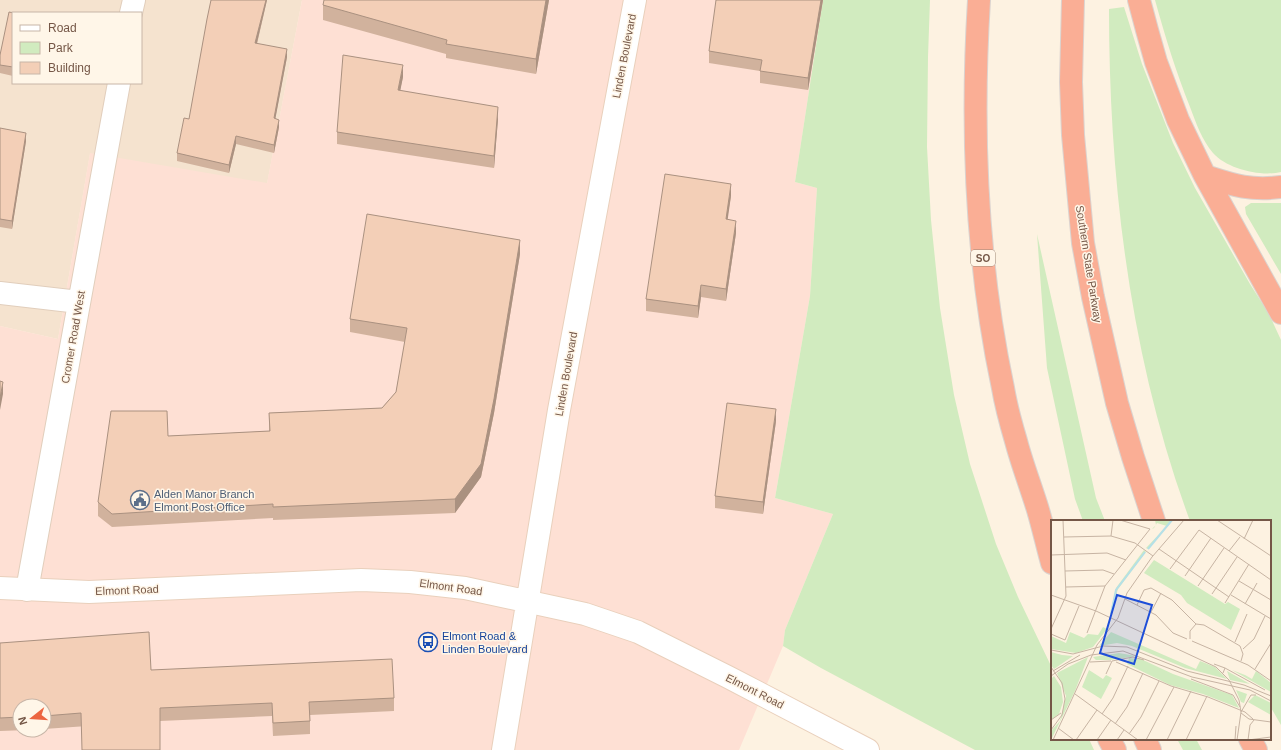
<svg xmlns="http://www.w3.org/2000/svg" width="1281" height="750" viewBox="0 0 1281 750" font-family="Arial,sans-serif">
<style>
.residential{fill:#f5e3cf;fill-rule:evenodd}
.commercial{fill:#fee0d4;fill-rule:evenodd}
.green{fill:#d1ebbf}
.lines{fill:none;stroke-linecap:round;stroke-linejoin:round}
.minor-casing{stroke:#e1cebc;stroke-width:24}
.secondary-casing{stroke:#e9d0bc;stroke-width:24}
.motorway-casing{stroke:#dbd3cf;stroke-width:24}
.minor{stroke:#fff;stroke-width:22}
.secondary{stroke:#fff;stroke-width:22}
.motorway{stroke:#faae95;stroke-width:22}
.wall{fill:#d1b29d}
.shaded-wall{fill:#aa9180}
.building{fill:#f3cfb7;stroke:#aa9180}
.labels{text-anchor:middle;stroke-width:3;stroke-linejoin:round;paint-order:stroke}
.shield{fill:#fff6e8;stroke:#9e8777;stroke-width:1}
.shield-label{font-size:10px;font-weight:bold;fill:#755747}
.street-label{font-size:11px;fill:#755747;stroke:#fff6e8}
.service-label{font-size:11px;fill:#4e5e75;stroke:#fff6e8;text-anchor:start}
.transit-label{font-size:11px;fill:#164399;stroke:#fff6e8;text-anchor:start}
.inset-river{fill:none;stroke:#b5e0e7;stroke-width:2}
.inset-road{fill:none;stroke:#c7b4a3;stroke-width:1}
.view{fill:#1d4ed8;fill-opacity:0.15;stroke:#1d4ed8;stroke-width:2}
.inset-edge{fill:none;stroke:#755747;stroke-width:2}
</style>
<rect width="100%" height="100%" fill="#fdf2e1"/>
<path class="residential" d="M0,0H302L267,184L90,154L58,339L0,326ZM13,13H141V83H13Z"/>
<path class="commercial" d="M302,0H823L795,182L817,188L810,296L775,498L833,514L785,630L783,646L739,750H0V326L58,339L90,153L267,183ZM20,706H44V730H20Z"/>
<path class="green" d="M823,0H930L928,57L927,147L931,220L940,308L954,395L970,464L996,544L1018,597L1052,668V739H1089L1094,750H975L821,668L783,646L785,630L833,514L775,498L810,296L817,188L795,182Z
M1155,0H1281V172C1261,177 1227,169 1213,153C1202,140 1196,123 1190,107C1176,72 1165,36 1155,0Z
M1124,7L1142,64L1173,143L1195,188L1250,284L1269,314L1281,340V725L1270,706V521H1190C1130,359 1109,181 1109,9Z
M1251,203H1281V274L1246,214L1245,207Z
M1037,234L1096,498L1105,521H1083L1075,499L1047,368Z
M1177,739H1196L1202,750H1183Z"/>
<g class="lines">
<g class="minor-casing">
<path id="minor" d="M131,13L134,0
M0,293L79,302
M27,590L119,83"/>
</g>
<g class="secondary-casing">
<path id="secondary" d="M0,588L89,592L361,580L410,582L465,588L585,614L638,632L728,677L868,750
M503,750L559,410L635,0"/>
</g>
<g class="motorway-casing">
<path id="motorway" d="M979,0C971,129 976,261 1003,388C1006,406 1011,424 1016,441C1022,464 1031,487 1038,510C1043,527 1047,545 1052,563
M1073,0L1071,82L1073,135L1083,243L1093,297L1117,403L1133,457L1154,521
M1139,0L1147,30L1156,62L1178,120L1205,176L1281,313
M1205,176C1233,185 1250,191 1281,187
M1109,739L1115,750
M1145,739L1150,750
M1250,739L1256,750"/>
</g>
<use href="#minor" class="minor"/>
<use href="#secondary" class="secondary"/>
<use href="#motorway" class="motorway"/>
</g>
<path class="wall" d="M267,0L257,44L287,57L275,119L279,127L274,153L236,144L229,173L177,161V153L189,119Z
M324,0H549L536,74L446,58V54L323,20V5Z
M823,0L808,90L760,83V71L709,63V51Z
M13,13V76L0,73V55Z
M403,77L400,90L498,119L494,168L337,144V132Z
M0,128L26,141L12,229L0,227Z
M731,196L727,219L736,233L726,301L701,297L698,318L646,311V299Z
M520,254L494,413L481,477L455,513L273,520V518L112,527L98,516V502L168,436L269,431V413L382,408L396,392L405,342L350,332V319Z
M776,421L763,514L715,508V496Z
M0,643L151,670L394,698V711L310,715V734L273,736L272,716L160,721L44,729V706H20V730H27L0,731Z"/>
<path class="shaded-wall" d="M266,0H267L255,51V43Z
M546,0H549L536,74V59Z
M821,0H823L808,90V78Z
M287,49V57L274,126V118Z
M403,65V77L398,102V90Z
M498,107V119L494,168V156Z
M279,120V127L274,153V145Z
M26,133V141L12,229V221Z
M236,136V144L229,173V165Z
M731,184V196L726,231V219Z
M736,221V233L726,301V289Z
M520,240V254L494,413L481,477L455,513V499Z
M701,285V297L698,318V306Z
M3,382V394L0,410V398Z
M776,409V421L763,514V502Z"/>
<path class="building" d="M211,0H266L255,43L287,49L274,118L279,120L274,145L236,136L229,165L177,153L184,118L189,119L207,19Z
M324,0H546L536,59L446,44L447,40L323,5Z
M716,0H821L808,78L760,71L762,60L709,51Z
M9,12L14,13H13V67L0,65V55Z
M343,55L403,65L398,90L498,107L494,156L337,132Z
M0,128L26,133L12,221L0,219Z
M665,174L731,184L726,219L736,221L726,289L701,285L698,306L646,299Z
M367,214L520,240L494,399L481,464L455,499L273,507V504L112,514L98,502L111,411H167L168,436L270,431L269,413L382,408L396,392L407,328L350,319Z
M0,381L3,382L0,398Z
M727,403L776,409L763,502L715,496Z
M149,632L151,670L392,659L394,698L309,702L310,721L273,723L272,703L160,708V750H82L81,713L44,716V706H20V717L0,718V643Z"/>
<defs>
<g id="civic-ring" transform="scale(1)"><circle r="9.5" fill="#fff6e8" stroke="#5c6f8a" stroke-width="1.5"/><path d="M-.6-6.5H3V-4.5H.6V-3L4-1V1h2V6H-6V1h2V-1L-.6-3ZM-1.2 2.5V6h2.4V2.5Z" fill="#5c6f8a"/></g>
<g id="bus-ring" transform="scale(1)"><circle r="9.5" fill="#fff6e8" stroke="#1a4fb4" stroke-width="1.5"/><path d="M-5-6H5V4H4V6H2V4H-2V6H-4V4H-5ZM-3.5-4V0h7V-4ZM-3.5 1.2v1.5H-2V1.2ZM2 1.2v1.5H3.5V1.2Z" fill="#1a4fb4"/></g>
</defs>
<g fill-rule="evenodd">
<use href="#civic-ring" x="140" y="500"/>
<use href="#bus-ring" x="428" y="642"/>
</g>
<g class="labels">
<rect class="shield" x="971" y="250" width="24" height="16" rx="3"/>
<g class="shield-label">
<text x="983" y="262">SO</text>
</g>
<g class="street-label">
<text transform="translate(624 56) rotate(-79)" y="4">Linden Boulevard</text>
<text transform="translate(1089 264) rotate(81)" y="4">Southern State Parkway</text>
<text transform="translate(73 337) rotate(-80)" y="4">Cromer Road West</text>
<text transform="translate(566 374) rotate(-80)" y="4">Linden Boulevard</text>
<text transform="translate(451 587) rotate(8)" y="4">Elmont Road</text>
<text transform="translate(127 590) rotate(-2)" y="4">Elmont Road</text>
<text transform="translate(755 691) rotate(27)" y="4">Elmont Road</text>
</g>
<g class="service-label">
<text x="154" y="498">Alden Manor Branch<tspan x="154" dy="13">Elmont Post Office</tspan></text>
</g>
<g class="transit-label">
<text x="442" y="640">Elmont Road &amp;<tspan x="442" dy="13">Linden Boulevard</tspan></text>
</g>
</g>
<g transform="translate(1051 520)">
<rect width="220" height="220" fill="#fdf2e1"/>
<path d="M104,0H122L97,29L95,28L116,6L106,3L103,8L101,9L105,5ZM93,30L95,32L67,69L59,94L65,68ZM103,40L174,84L177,82L189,89L180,110L136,83L130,75L93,53ZM52,107L56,109L42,127L25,133L0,129V116L15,123L19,112L33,118L37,114L47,115ZM60,112L145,149L149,141L164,147L176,159L134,148L81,126L66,123L48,126ZM0,132L11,135L22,136L3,149L0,145ZM68,133L85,136L59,140H45L42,137ZM37,137L24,171L0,220V211L9,201L15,176L6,153ZM78,138L90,139L122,154L181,175L188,188L152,174L119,165L76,144ZM38,150L52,159L55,155L61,158L50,179L31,167ZM181,150L194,155L201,159L205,151L220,163V172ZM176,151L199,164L179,160ZM3,156L10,167L12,182L8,194L0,200V159ZM185,170L196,174L193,183L190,182ZM204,175L220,183V195L197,182Z" fill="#d1ebbf"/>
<path class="inset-river" d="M97,29L121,0M60,94L65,70L94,32"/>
<path class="inset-road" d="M166,0L220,36M60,16L62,0M13,17L60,16L84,23L102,36M193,19L202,0M108,29L178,77M178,31L189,17M0,35L56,33L75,40M119,49L148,10L220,60M14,51L52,50L63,54M134,56L160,18M188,61L220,80M147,66L173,28M15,67L54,66M161,74L186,37M0,75L45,91L165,147L178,160L188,180L190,192L186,220M180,75L220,99M74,79L105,95L122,113L136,119M174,83L198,44M194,84L206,63M86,85L93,70L100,68L121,80L145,104M100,92L110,73M145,104L153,105L189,126L192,134L190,141M0,109L15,76L12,0M36,113L54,66L99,9L69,0M0,114L14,120L28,86M139,119V111L145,104M141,121L197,145L220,161M184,122L196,94M192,129L203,119L214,96M0,130L22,134L52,126L76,127L136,151L193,165L220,176M61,141L82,137L93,140M39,142L60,141M65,142L120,166L157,177L194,192L202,199M163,144L174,148L172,153M0,147L11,163L14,179L11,195L0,210M174,148L214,170M204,149L220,123M2,151L29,135M55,154L61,141M0,156L17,144L40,135L72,131L141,157L199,170L220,181M140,159L182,175L189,187M24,174L87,220M190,192L200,175H205M190,193L198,199L220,202M51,194L62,178L77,146M0,200L10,193M203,200L199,205L197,220L220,217M64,204L76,187L92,153M7,208L23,220M78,214L90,197L108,161M2,220L46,125L67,98L76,73L101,37L133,0M25,220L46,190M46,220L60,200M66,220L73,210M95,220L123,167M116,220L140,171M135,220L156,176M184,220L185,206"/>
<path class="view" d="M66,75L101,85L83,144L49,133Z"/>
<rect width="220" height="220" class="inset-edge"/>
</g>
<rect x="12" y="12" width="130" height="72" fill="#fff6e8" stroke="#c8b6a8"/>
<rect x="20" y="25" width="20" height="6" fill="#ffffff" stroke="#c8b6a8"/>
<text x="48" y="32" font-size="12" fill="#755747">Road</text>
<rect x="20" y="42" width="20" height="12" fill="#d1ebbf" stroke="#c8b6a8"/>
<text x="48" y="52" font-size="12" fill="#755747">Park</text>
<rect x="20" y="62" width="20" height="12" fill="#f3cfb7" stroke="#c8b6a8"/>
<text x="48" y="72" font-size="12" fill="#755747">Building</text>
<g transform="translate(32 718) rotate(253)"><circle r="19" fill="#fff6e8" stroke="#c8b6a8"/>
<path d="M0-3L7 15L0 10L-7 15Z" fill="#ec6540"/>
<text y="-6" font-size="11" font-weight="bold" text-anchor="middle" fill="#755747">N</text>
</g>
</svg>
